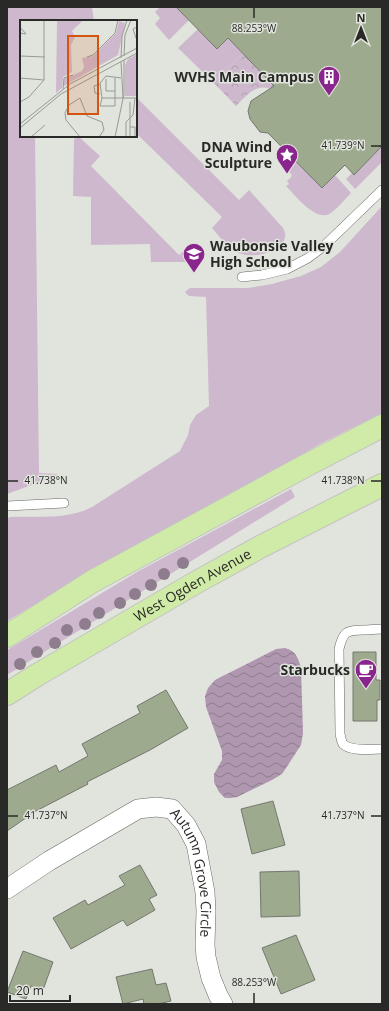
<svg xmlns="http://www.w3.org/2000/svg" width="389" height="1011" viewBox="0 0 389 1011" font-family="'Open Sans',sans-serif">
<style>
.grass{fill:#ceb8cd}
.forest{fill:url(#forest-crowns)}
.water{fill:url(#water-waves)}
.building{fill:#9daa8d;stroke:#757771}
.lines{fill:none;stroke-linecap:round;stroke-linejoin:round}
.service-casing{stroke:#666963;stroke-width:10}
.minor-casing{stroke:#666963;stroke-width:20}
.primary-casing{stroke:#c3c3c3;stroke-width:24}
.service{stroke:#fff;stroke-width:9}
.minor{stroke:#fff;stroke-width:19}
.primary{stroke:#d0eaa7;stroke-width:22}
.tree{fill:#8e7d8d}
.ticks{fill:none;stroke:#292a27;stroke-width:1.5}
.labels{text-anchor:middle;stroke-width:3;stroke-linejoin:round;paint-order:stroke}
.poi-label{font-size:14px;font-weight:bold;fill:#292a27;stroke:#e1e4dd;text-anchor:end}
.street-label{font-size:14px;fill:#292a27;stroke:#e1e4dd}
.inset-road{fill:none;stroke:#979a94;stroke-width:1}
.view{fill:#d5540f;fill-opacity:0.15;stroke:#d5540f;stroke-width:2}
.inset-edge{fill:none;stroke:#292a27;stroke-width:2}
.ticks-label{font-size:10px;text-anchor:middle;fill:#292a27;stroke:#e1e4dd;stroke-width:3;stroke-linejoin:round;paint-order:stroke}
</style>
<defs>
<pattern id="forest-crowns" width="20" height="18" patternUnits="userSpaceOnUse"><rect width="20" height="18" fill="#ceb8cd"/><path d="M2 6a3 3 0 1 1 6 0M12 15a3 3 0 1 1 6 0" fill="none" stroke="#b19eb0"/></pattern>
<pattern id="water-waves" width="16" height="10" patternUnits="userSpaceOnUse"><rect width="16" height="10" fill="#af97af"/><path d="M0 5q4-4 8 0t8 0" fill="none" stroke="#8e7b8e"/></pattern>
</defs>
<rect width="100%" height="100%" fill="#e1e4dd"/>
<path class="grass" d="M7,7H92L94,21H21V136H35L39,473L58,474L45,480L7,494Z
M160,7H176L189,20L169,40L155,24L160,18L155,12Z
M198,29L217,48L228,38L243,54L213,82L178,48Z
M136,97L239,200L249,190L283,228C284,230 286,234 285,237C282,253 252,259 239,253C227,248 220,237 212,228L222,217L136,133Z
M79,137L100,156L91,166L179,255L188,246H191L194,248L195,253L194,259L188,262H151L150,244L91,245V197L73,196L74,139Z
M382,146V162L355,189L346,179L352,173L354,174Z
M293,158L335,175L351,193C345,199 339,207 331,213C316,223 296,196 286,186L289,184L287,181L292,176L288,169L285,166Z
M382,206V413L318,445L218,505L100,566L7,621V519L10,517C37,516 68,520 92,507L180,451L188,435L190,425L196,415L209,406L206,297L189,296L185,292L190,288H248L272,284L301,276L321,267L340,252Z
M291,489L295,497L7,675V650L9,649L137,572Z"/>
<path class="forest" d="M243,54L258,70L298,71L276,92C258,80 248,94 236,106L213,82Z"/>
<path class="water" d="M285,648C296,651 297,656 301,667L303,733L301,745L288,765L282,774L272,780L237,797L231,798H225L219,792L214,782V774L222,760V751L206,707L205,696L208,688L215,680L276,649Z"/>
<path class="building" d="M176,7H382V146L354,175L345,165L322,188L268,133L260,132L250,119L248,111L251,101L274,86L228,38L217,49Z
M353,652H376V680H380V700H377V721H353Z
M166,690L188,728L150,750L87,782L88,784L36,811L7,831V790L56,765L59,772L88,756L82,744L140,713L137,706Z
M273,801L285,845L252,854L241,809Z
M140,865L157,895L149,899L155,910L127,926L123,920L71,949L53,918L85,900L88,905L125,885L119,876Z
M299,871L300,916L261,917L260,872Z
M296,935L315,980L281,994L262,948Z
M23,951L53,962L43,990L31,986L26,999L7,992Z
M152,969L156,985L166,983L171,1001L158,1004H144L143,999L123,1004L116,977Z"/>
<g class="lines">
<g class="service-casing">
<path id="service" d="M242,277L262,275L287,269L308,258L324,246L382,190
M7,506L64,503
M382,629C376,629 369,630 363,630C346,630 343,632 339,649L340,734C341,737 341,741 343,744C351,752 372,749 382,749"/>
</g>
<g class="minor-casing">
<g id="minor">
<path id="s1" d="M7,889L49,861L138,809L156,807L172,809L186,825L196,844L205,892L206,911L205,945L206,957L211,978L218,995L223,1004"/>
</g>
</g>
<g class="primary-casing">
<g id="primary">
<path d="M7,636L93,581L303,467L382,426"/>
<path id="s2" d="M7,694L37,675L195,583L260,547L382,485"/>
</g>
</g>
<use href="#service" class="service"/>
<use href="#minor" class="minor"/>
<use href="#primary" class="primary"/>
</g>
<g class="tree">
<circle cx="183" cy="563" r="6"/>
<circle cx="164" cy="574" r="6"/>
<circle cx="151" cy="585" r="6"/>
<circle cx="135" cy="594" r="6"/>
<circle cx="120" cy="603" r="6"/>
<circle cx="99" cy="613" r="6"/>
<circle cx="85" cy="624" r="6"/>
<circle cx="67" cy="630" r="6"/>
<circle cx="55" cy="643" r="6"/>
<circle cx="37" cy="652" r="6"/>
<circle cx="20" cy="664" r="6"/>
</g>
<path class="ticks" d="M254,8V18M371,146H381M8,481H18M371,481H381M8,816H18M371,816H381M254,993V1003"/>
<defs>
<g id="building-pin" transform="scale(1.15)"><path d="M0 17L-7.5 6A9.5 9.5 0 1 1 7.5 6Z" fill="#89258c" stroke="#e1e4dd"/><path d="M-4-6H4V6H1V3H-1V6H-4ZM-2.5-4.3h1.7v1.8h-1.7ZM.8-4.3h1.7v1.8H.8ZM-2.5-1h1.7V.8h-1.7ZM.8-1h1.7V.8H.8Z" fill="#fff"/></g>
<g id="sight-pin" transform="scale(1.15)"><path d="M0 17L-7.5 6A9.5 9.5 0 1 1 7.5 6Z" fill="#89258c" stroke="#e1e4dd"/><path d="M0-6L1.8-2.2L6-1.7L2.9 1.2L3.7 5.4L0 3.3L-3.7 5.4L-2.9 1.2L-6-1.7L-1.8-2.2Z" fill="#fff"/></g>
<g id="school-pin" transform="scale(1.15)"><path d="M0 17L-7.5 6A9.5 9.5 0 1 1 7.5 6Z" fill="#89258c" stroke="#e1e4dd"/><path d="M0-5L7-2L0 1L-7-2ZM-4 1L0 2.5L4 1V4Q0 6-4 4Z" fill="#fff"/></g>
<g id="cafe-pin" transform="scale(1.15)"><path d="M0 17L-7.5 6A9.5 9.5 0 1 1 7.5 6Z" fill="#89258c" stroke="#e1e4dd"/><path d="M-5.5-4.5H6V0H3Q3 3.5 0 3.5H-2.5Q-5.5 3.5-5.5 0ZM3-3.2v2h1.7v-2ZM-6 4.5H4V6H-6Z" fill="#fff"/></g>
</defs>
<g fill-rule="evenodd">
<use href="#building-pin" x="329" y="77"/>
<use href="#sight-pin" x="287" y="155"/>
<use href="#school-pin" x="194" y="254"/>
<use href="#cafe-pin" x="366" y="670"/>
</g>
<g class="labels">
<g class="poi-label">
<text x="314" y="82">WVHS Main Campus</text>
<text x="272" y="152">DNA Wind<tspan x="272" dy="16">Sculpture</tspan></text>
<text x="210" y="251" text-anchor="start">Waubonsie Valley<tspan x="210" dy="16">High School</tspan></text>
<text x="350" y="675">Starbucks</text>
</g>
<g class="street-label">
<text dy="5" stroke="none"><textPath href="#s2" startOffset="215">West Ogden Avenue</textPath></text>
<text dy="5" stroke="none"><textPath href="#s1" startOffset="257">Autumn Grove Circle</textPath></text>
</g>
</g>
<g transform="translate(20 20)">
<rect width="117" height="117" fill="#e1e4dd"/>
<path d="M37,0L62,1L52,11L55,17L51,25L52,52L43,57L42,68L36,73ZM99,1L105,3L98,35L44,66V59L62,51L64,47L62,38L73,36L96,13Z" fill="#ceb8cd"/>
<path d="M117,34V76H105V45L108,39Z" fill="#ceb8cd"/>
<path class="inset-road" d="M0,7L6,14L0,13M116,18L113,9L117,7M0,36L25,37M104,36L105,15L111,0M67,37L73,35L95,13L98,0M101,38L102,16L107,0M101,42L103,77M0,58L24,60M101,58L86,56L80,63L82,78H117M86,59V71H95M43,69L44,58L53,55M80,74L75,73L74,66L80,64M82,78L80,86H95V58M0,82L9,77L24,60V0M110,82V117M0,104L50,64L117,28M110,107H115V117M0,108L41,74L117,33M11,117L25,105M60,117L46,100L45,93L49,85L60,78L67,96L82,102L84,110L79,117M95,117L104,74V40M106,117V102L113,95L115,78"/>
<path class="view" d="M48,16H78V94H48Z"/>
<rect width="117" height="117" class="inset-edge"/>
</g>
<g class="ticks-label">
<text x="254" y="32">88.253°W</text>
<text x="343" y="149">41.739°N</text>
<text x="46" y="484">41.738°N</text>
<text x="343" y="484">41.738°N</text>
<text x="46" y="819">41.737°N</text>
<text x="343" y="819">41.737°N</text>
<text x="254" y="986">88.253°W</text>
</g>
<rect width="389" height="1011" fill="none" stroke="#292a27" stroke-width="16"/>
<g transform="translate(361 28)" stroke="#e1e4dd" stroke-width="3" paint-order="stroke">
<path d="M0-3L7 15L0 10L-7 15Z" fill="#292a27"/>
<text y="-6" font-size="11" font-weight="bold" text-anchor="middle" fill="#292a27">N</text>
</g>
<path d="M10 995v6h60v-6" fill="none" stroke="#292a27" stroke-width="2"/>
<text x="16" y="995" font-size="12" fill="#292a27" stroke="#e1e4dd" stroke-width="3" paint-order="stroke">20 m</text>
</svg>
